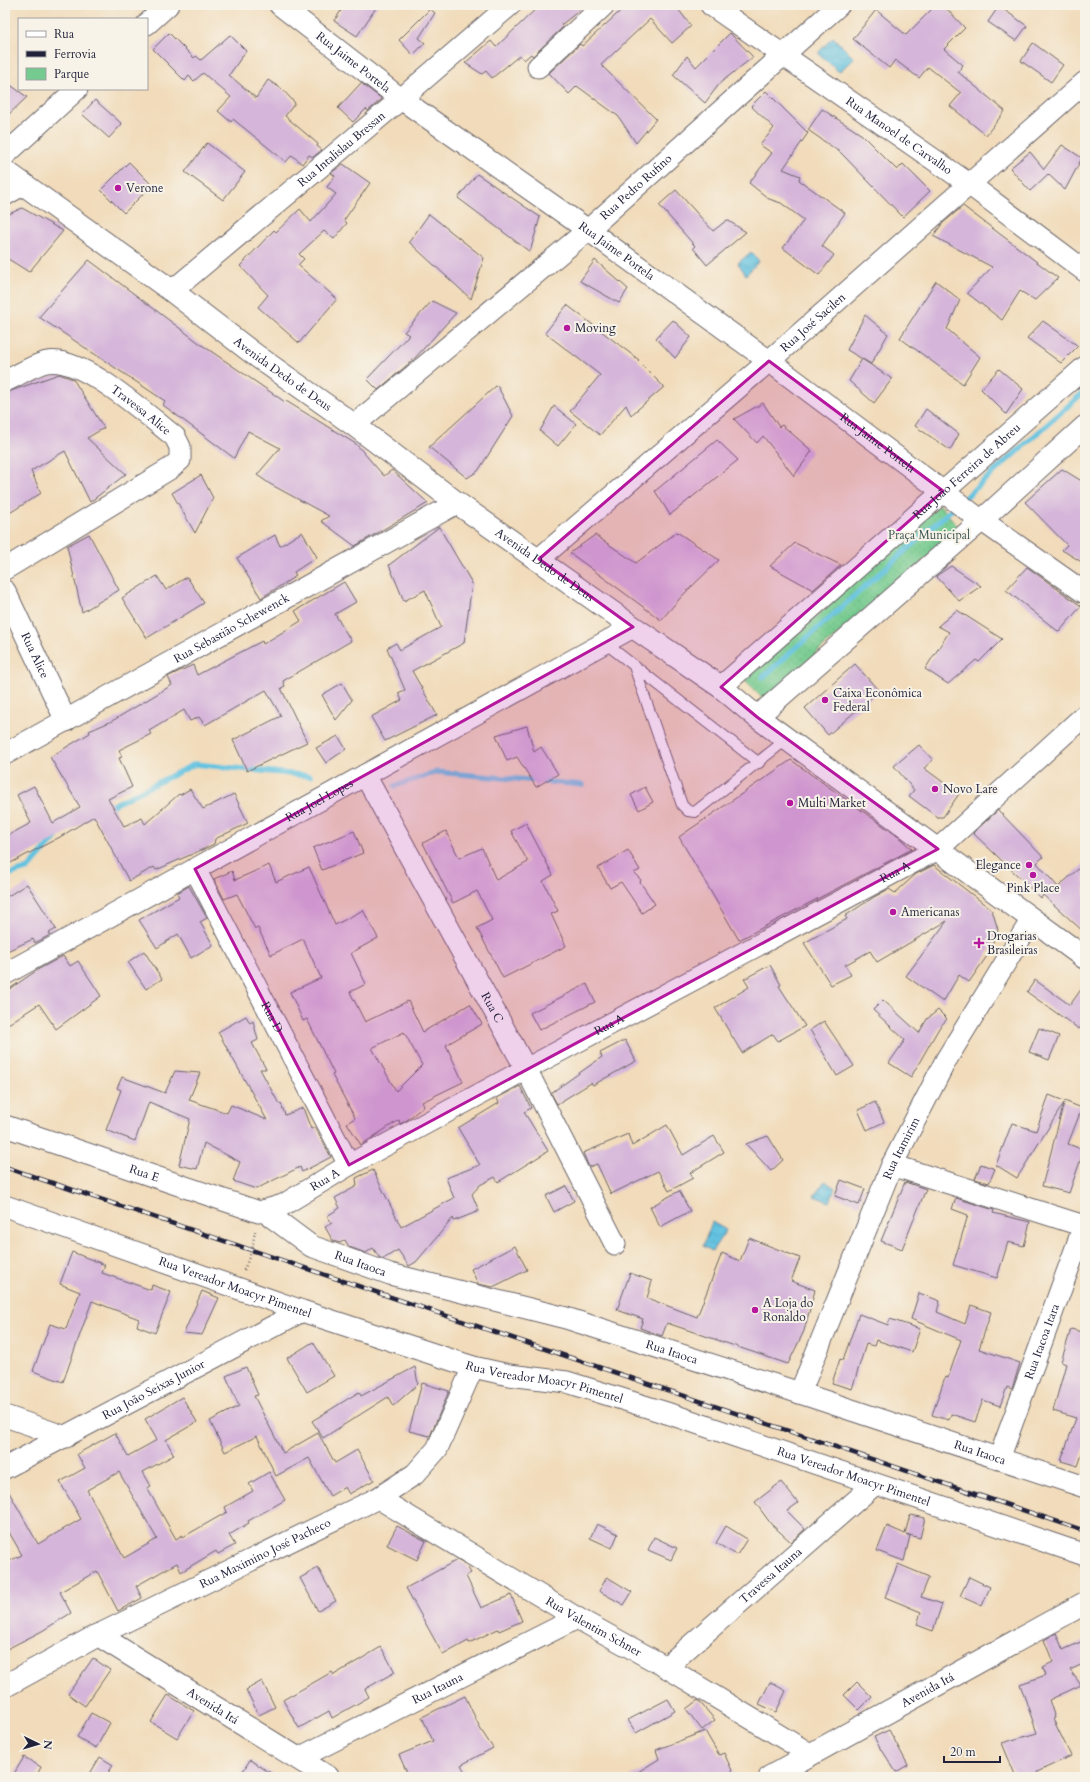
<svg xmlns="http://www.w3.org/2000/svg" width="1090" height="1782" viewBox="0 0 1090 1782" font-family="Cardo,serif">
<style>
.green{fill:url(#green-dots);stroke:#4c7665}
.water{fill:url(#water-waves);stroke:#42728e}
.lines{fill:none;stroke-linecap:round;stroke-linejoin:round}
.stream{stroke:#62c2e0;stroke-width:5.5}
.building{fill:#d5b5da;fill-rule:evenodd}
.service-casing{stroke:#6a6367;stroke-width:12}
.minor-casing{stroke:#6a6367;stroke-width:23}
.secondary-casing{stroke:#6a6367;stroke-width:24}
.path{stroke:#6a6367;stroke-width:2.5;stroke-dasharray:1 3;stroke-linecap:butt}
.service{stroke:#fff;stroke-width:10}
.minor{stroke:#fff;stroke-width:21}
.secondary{stroke:#fff;stroke-width:22}
.rail-casing{stroke:#22223b;stroke-width:4.5}
.rail{stroke:#f7f3e8;stroke-width:3;stroke-dasharray:9;stroke-linecap:butt}
.marked{fill:#b5179e;fill-opacity:0.2;stroke:#b5179e;stroke-width:3;stroke-linejoin:round}
.poi-dot{fill:#b5179e;stroke:#f7f3e8;stroke-width:1.5}
.labels{text-anchor:middle;stroke-width:4;stroke-linejoin:round;paint-order:stroke}
.street-label{font-size:12px;fill:#22223b;stroke:#f7f3e8}
.poi-label{font-size:12px;fill:#22223b;stroke:#f7f3e8;text-anchor:start}
.park-label{font-size:12px;fill:#3b5554;stroke:#f7f3e8}
</style>
<defs>
<pattern id="green-dots" width="8" height="8" patternUnits="userSpaceOnUse"><rect width="8" height="8" fill="#75cb8f"/><path d="M2 2h.1M6 6h.1" fill="none" stroke="#65ae7c" stroke-width="1.8" stroke-linecap="round"/></pattern>
<pattern id="water-waves" width="16" height="10" patternUnits="userSpaceOnUse"><rect width="16" height="10" fill="#62c2e0"/><path d="M0 5q4-4 8 0t8 0" fill="none" stroke="#55a6c1"/></pattern>
</defs>
<rect width="100%" height="100%" fill="#f7f3e8"/>
<filter id="ink" filterUnits="userSpaceOnUse"><feTurbulence type="fractalNoise" baseFrequency=".025" numOctaves="2"/><feDisplacementMap in="SourceGraphic" scale="8" xChannelSelector="R" yChannelSelector="G"/><feConvolveMatrix kernelMatrix="1 2 1 2 8 2 1 2 1" color-interpolation-filters="sRGB"/></filter>
<filter id="wash" filterUnits="userSpaceOnUse"><feTurbulence type="fractalNoise" baseFrequency=".012" numOctaves="4" result="noise"/><feDisplacementMap in="SourceGraphic" scale="16" xChannelSelector="R" yChannelSelector="G"/><feGaussianBlur stdDeviation="0.9" result="paint"/><feColorMatrix in="noise" values="0 0 0 0 0 0 0 0 0 0 0 0 0 0 0 0 0 1.4 0 .05"/><feComposite in="paint" operator="in"/></filter>
<g filter="url(#wash)">
<rect width="100%" height="100%" fill="#f1dbba"/>
<path class="green" d="M940,505L960,529L763,699L745,680Z"/>
<path class="water" d="M833,37L854,58L839,72L818,53Z
M751,252L759,261L746,275L738,263Z
M825,1181L835,1188L830,1202L814,1196Z
M712,1222L726,1230L712,1251L703,1246Z"/>
<g class="lines">
<path class="stream" d="M763,677L1085,391
M395,786L437,772L583,785
M105,809L195,764L310,776
M5,876L29,868L57,836"/>
</g>
<g id="blocks">
<path class="building" d="M345,5H378L357,36L334,21Z
M540,5H586L561,25L563,27L533,56L531,54L524,60L520,55L492,78L486,71L482,74L465,63L491,41L496,47Z
M627,5H675L691,26L672,43L650,19L601,65L656,119L636,143L618,116L577,86L569,94L549,73L580,44L582,46Z
M936,5H943L965,28L944,49L963,65L958,72L1005,111L986,135L950,106L961,93L928,67L919,78L895,60L889,68L853,39L876,10L906,35Z
M999,6L1027,26L1016,41L988,22Z
M430,9L435,13L419,38L425,43L413,55L399,40Z
M169,33L194,58L196,56L201,60L230,35L246,51L229,75L256,98L268,80L282,89L295,103L285,116L318,144L317,146L322,150L313,157L309,155L302,164L292,155L286,162L233,119L231,122L218,111L231,97L203,73L194,81L189,76L185,81L153,49Z
M730,33L753,57L720,83L705,103L673,75L687,56L696,67Z
M1033,43L1063,65L1051,82L1021,61Z
M5,81L27,97L5,118Z
M361,83L382,99L368,111L366,109L353,122L338,108Z
M766,91L808,133L783,169L800,176L799,180L845,213L822,246L834,255L819,275L783,248L804,220L781,203L769,199L749,183L772,153L760,145L774,128L751,106Z
M95,100L122,124L109,138L82,114Z
M822,109L862,135L897,170L903,164L930,191L903,217L841,153L808,130Z
M207,143L245,172L223,200L185,172Z
M1062,145L1082,158L1065,190L1048,174L1030,191L1010,168L1030,152L1044,169Z
M129,162L152,185L124,213L101,190Z
M343,164L370,183L344,220L347,223L334,239L324,231L299,254L304,259L298,265L337,299L299,343L258,307L268,295L240,266L274,230L276,232L300,209L311,222L336,194L327,187L335,176L331,173Z
M477,174L540,217L530,252L458,198Z
M676,190L713,231L727,220L746,232L707,265L693,248L695,246L659,205Z
M963,206L1058,278L1035,300L1020,291L1002,320L967,293L992,267L933,236L943,223Z
M22,208L63,231L29,272L5,257V216Z
M429,214L484,258L471,299L409,242Z
M89,260L202,345L285,402L286,401L356,444L384,476L392,470L428,503L355,546L321,521L329,516L270,484L257,475L280,448L248,431L234,458L163,405L165,401L39,317Z
M595,260L628,289L619,303L580,281Z
M936,281L960,300L947,329L980,357L963,384L900,338Z
M432,301L456,313L414,359L378,390L367,379L409,335L404,332Z
M567,305L639,360L638,361L664,387L631,415L626,405L600,435L570,411L600,375L545,333Z
M865,315L888,334L871,364L847,350Z
M673,320L691,337L675,358L656,338Z
M1043,321L1078,346L1061,363L1027,338Z
M862,359L892,379L874,403L849,381Z
M999,369L1023,389L1006,414L981,389Z
M59,374L73,379L104,428L87,438L126,474L90,502L65,451L31,471L41,493L5,516V393Z
M497,385L513,416L478,471L467,478L429,447Z
M763,403L779,427L782,425L812,451L794,476L763,436L757,443L734,419Z
M554,406L576,424L558,446L540,431Z
M926,409L959,434L950,450L915,426Z
M717,440L738,460L670,515L655,491Z
M1062,469L1085,483V564L1062,550L1067,545L1025,502Z
M201,475L213,498L195,533L172,493Z
M439,527L472,583L464,643L412,671L437,715L385,741L371,717L402,700L398,693L405,690L387,648L396,643L400,650L441,627L425,590L404,601L389,565Z
M302,532L317,557L294,572L296,576L261,598L237,558L275,535L280,546Z
M677,532L719,560L682,596L661,620L570,553L595,535L636,563Z
M89,534L119,590L82,612L67,546Z
M795,543L841,565L813,590L770,566Z
M951,566L981,586L959,601L936,576Z
M1027,567L1081,606L1059,632L1006,590Z
M157,576L166,590L187,577L204,603L147,638L122,598Z
M344,582L356,602L335,614L351,641L283,681L285,686L281,688L307,742L247,771L233,740L281,716L266,690L205,725L199,717L190,721L184,710L149,731L151,734L119,750L122,757L119,758L132,787L108,799L124,826L142,818L145,824L179,794L180,795L190,789L203,809L234,794L248,823L215,839L214,844L206,848L156,870L154,867L129,881L94,816L60,837L5,866V837L31,823L17,795L34,786L53,823L80,807L50,757L90,733L89,731L112,721L172,685L168,677L169,676L193,665L197,675L262,641L263,644L301,621L295,611Z
M957,610L1002,639L979,662L976,660L948,684L925,669L949,632L938,626Z
M855,664L879,691L828,735L805,708Z
M342,683L352,700L336,720L322,695Z
M527,726L534,752L541,747L558,774L536,787L517,757L507,761L496,735Z
M338,736L346,749L326,763L316,748Z
M919,745L933,760L924,768L959,794L943,817H937L909,796L914,790L894,766Z
M791,760L896,835L912,849L739,940L679,837Z
M645,787L653,802L639,810L631,795Z
M998,810L1043,857L1037,863L1058,887L1085,863V933L1043,895L1041,898L973,833Z
M526,823L553,875L543,881L558,911L551,914L566,946L503,978L477,928L492,920L477,891L453,903L423,843L446,831L459,858L482,848L496,880L528,862L511,831Z
M354,831L363,853L322,870L313,848Z
M628,850L640,870L634,873L641,880L640,882L655,904L642,913L621,882L610,888L598,868Z
M269,865L276,882L309,867L335,925L363,910L378,938L351,953L366,984L350,992L365,1022L408,1001L423,1032L470,1004L482,1024L446,1045L463,1082L422,1102L424,1106L407,1120L400,1124L399,1120L361,1145L347,1123L355,1118L332,1075L334,1074L307,1019L303,1021L290,992L321,978L303,939L271,955L258,928L255,929L237,894L224,899L214,879L232,871L235,880ZM404,1032L422,1065L396,1091L372,1048Z
M934,865L992,910L998,930L987,956L969,982L959,975L943,1002L906,976L947,921L877,962L870,951L845,965L851,975L831,985L804,943L847,919L845,916L874,897L889,889L895,893L916,874Z
M27,884L56,929L49,933L50,935L35,943L33,939L5,952V898Z
M189,886L207,918L200,922L213,945L191,958L178,934L157,948L139,920L179,897L177,893Z
M144,951L162,979L146,989L128,962Z
M63,956L70,966L78,961L101,996L56,1029L39,1004L5,1026V992L39,969Z
M770,965L781,985L779,986L805,1026L778,1041L773,1034L742,1053L715,1008L749,987L744,979Z
M1035,980L1070,1005L1085,984V1021L1079,1029L1027,992Z
M587,984L595,1002L539,1030L530,1013Z
M883,1000L919,1033L927,1019L938,1010L947,1019L939,1028L911,1077L889,1063L905,1040L873,1010Z
M246,1016L250,1023L253,1021L258,1040L252,1043L266,1069H260L279,1104L281,1103L285,1115L303,1108L311,1129L315,1127L331,1157L302,1172L300,1167L256,1189L233,1181L240,1162L204,1143L197,1169L179,1165L190,1119L149,1102L135,1141L106,1130L121,1090L117,1088L122,1077L165,1093L175,1071L200,1073L189,1100L227,1113L231,1105L267,1120L218,1032Z
M824,1021L854,1066L837,1076L810,1030Z
M1039,1028L1059,1036L1049,1060L1029,1052Z
M625,1040L636,1061L593,1085L591,1083L557,1104L551,1093L602,1057L600,1053Z
M520,1086L531,1108L524,1112L548,1151L498,1182L495,1177L480,1185L472,1194L479,1211L454,1221L453,1218L416,1262L409,1266L398,1250L383,1259L379,1257L373,1248L366,1253L349,1247L345,1240L340,1243L333,1241L325,1227L332,1223L327,1216L340,1208L335,1198L357,1186L356,1178L373,1170L401,1227L454,1198L446,1178L480,1165L458,1128L499,1103L497,1098Z
M1049,1095L1082,1108L1068,1144L1084,1150L1069,1193L1042,1186L1064,1103L1017,1178L996,1165L1012,1123L1036,1131Z
M875,1102L884,1122L867,1130L858,1110Z
M667,1125L683,1155L714,1136L724,1152L690,1173L693,1178L669,1191L658,1171L611,1194L597,1164L589,1167L583,1153L628,1134L632,1146Z
M768,1136L783,1160L771,1171L746,1144Z
M981,1164L995,1169L989,1183L975,1179Z
M841,1180L865,1189L859,1205L835,1196Z
M905,1182L926,1189L902,1249L881,1241Z
M566,1186L574,1201L554,1212L546,1196Z
M679,1191L690,1211L660,1227L650,1207Z
M956,1198L994,1210L993,1213L1030,1222L1024,1246L1008,1242L997,1278L953,1265L968,1215L952,1209Z
M749,1238L800,1258L791,1281L815,1290L804,1331L788,1364L667,1323L662,1336L640,1328L643,1319L617,1310L630,1273L652,1281L647,1298L697,1317L722,1253L740,1261Z
M515,1246L527,1270L493,1287L478,1284L471,1269Z
M72,1252L105,1265L102,1273L151,1290L152,1285L171,1292L155,1333L137,1326L139,1319L92,1301L63,1382L33,1371L50,1324L66,1329L80,1292L60,1284Z
M202,1291L219,1298L202,1335L184,1333Z
M919,1293L940,1301L937,1312L965,1324L971,1305L991,1312L979,1349L1020,1363L1012,1389L1007,1387L1000,1406L983,1400L975,1422L951,1414L949,1420L932,1415L945,1377L948,1378L961,1340L911,1319Z
M859,1314L888,1325L890,1319L920,1329L912,1352L876,1340L874,1346L866,1344L852,1389L832,1383L840,1359L843,1360Z
M1071,1329L1085,1333V1445L1078,1466L1061,1461L1076,1418L1053,1411L1066,1364L1061,1362Z
M313,1342L334,1376L307,1392L287,1358Z
M246,1367L258,1395L254,1396L283,1453L318,1433L335,1463L357,1450L374,1480L349,1494L345,1487L330,1496L309,1458L276,1476L257,1436L225,1452L210,1421L239,1406L226,1376Z
M415,1367L418,1384L393,1406L388,1397L323,1438L312,1421L359,1392L361,1396Z
M422,1383L449,1391L430,1436L409,1431Z
M182,1397L197,1422L166,1440L174,1455L143,1472L151,1486L147,1488L176,1539L182,1535L183,1537L227,1512L225,1507L253,1491L249,1484L269,1472L285,1500L248,1521L249,1523L229,1535L235,1545L218,1554L216,1551L181,1572L177,1563L136,1586L142,1598L118,1611L97,1571L60,1592L71,1613L42,1631L5,1650V1563L22,1555L5,1525V1485L38,1544L81,1519L60,1482L85,1468L77,1454L115,1433L128,1456L157,1440L145,1419ZM119,1472L157,1539L124,1558L87,1490Z
M781,1482L798,1503L787,1511L805,1529L791,1542L771,1524L755,1502Z
M910,1515L925,1518L920,1538L906,1534L910,1536L904,1561L877,1551L887,1526L905,1534Z
M597,1524L618,1534L612,1548L590,1538Z
M397,1526L426,1541L417,1560L387,1545Z
M726,1526L747,1539L737,1555L716,1543Z
M654,1537L677,1548L671,1560L648,1550Z
M457,1560L466,1565L471,1573L466,1576L481,1608L511,1595L522,1621L499,1631L498,1629L469,1643L468,1641L443,1655L406,1588Z
M898,1564L929,1577L921,1597L942,1604L933,1631L917,1625L921,1612L885,1597Z
M318,1568L336,1601L318,1611L300,1578Z
M607,1577L632,1592L624,1605L599,1591Z
M969,1577L990,1587L982,1606L960,1596Z
M1056,1633L1063,1650L1085,1640V1663L1070,1670L1081,1685L1049,1700L1055,1718L1053,1719L1071,1756L1037,1772L1039,1777H1016L1002,1743L1037,1733L1020,1684L1046,1675L1043,1667L1053,1662L1044,1640Z
M381,1647L395,1672L365,1689L369,1697L332,1718L329,1711L299,1728L283,1700L332,1672L334,1675Z
M93,1658L110,1670L85,1706L68,1694Z
M262,1681L275,1707L259,1715L246,1690Z
M770,1682L786,1691L776,1712L759,1704Z
M857,1682L872,1697L859,1710L844,1695Z
M168,1695L194,1711L177,1738L151,1722Z
M465,1696L481,1730L493,1748L461,1765L468,1777H409L399,1755L433,1741L422,1717Z
M668,1699L675,1711L636,1733L628,1720Z
M698,1700L715,1720L702,1730L686,1709Z
M91,1713L110,1723L96,1748L77,1737Z
M889,1730L908,1765L896,1772L882,1750H881L874,1737Z
M705,1731L719,1755L724,1753L735,1777H630L659,1759L656,1750Z
M24,1757L41,1767L36,1777H12Z
M100,1757L113,1765L106,1777H88Z
M250,1760L277,1777H239Z"/>
</g>
</g>
<g filter="url(#ink)">
<use href="#blocks" fill-opacity="0" stroke="#6a6367" stroke-width="1"/>
<g class="lines">
<g class="service-casing">
<path id="service" d="M605,643L759,763
M634,666L682,805L688,811L695,812L787,739"/>
</g>
<g class="minor-casing">
<g id="minor">
<path id="s1" d="M280,5L401,99L588,230L769,361L974,515L1085,593"/>
<path id="s2" d="M711,5L969,184L1085,271"/>
<path d="M147,24L168,5"/>
<path d="M538,67L604,5"/>
<path d="M5,155L77,89"/>
<path d="M5,195L24,184"/>
<path id="s3" d="M172,291L401,99L510,5"/>
<path id="s4" d="M5,381C17,376 35,364 47,362C82,355 148,416 175,437L180,447V460L171,468L5,569"/>
<path id="s5" d="M354,425L588,230L839,5"/>
<path id="s6" d="M539,559L769,361L1085,82"/>
<path id="s7" d="M5,591L66,721"/>
<path id="s8" d="M721,687L1085,367"/>
<path d="M757,717L982,520L1085,426"/>
<path id="s9" d="M5,754L457,503"/>
<path id="s10" d="M365,775L526,1069L615,1244"/>
<path id="s11" d="M195,869L349,1165"/>
<path id="s12" d="M5,974L633,627"/>
<path id="s13" d="M5,1126L259,1212L283,1205L349,1165L526,1069L938,849L1085,715"/>
<path d="M892,1165L1084,1226"/>
<path id="s14" d="M5,1206L302,1311L473,1367L509,1375L567,1382L673,1415L1085,1555"/>
<path id="s15" d="M264,1211L311,1246L390,1274L566,1318L800,1393L1085,1487"/>
<path id="s16" d="M800,1393L892,1165L946,1060L1032,919"/>
<path d="M5,1416L66,1437"/>
<path id="s17" d="M999,1459L1085,1223"/>
<path id="s18" d="M5,1468L302,1311"/>
<path id="s19" d="M378,1498L577,1618L666,1667L810,1754"/>
<path id="s20" d="M98,1635L378,1498L415,1474L437,1449L473,1367"/>
<path id="s21" d="M666,1667L875,1484"/>
<path id="s22" d="M299,1758L577,1618"/>
</g>
</g>
<g class="secondary-casing">
<g id="secondary">
<path id="s23" d="M5,171L172,291L254,354L354,425L457,503L633,627L721,687L757,717L1085,958"/>
<path id="s24" d="M5,1686L98,1635L328,1777"/>
<path id="s25" d="M770,1777L1085,1603"/>
</g>
</g>
<path class="path" d="M244,1270L252,1250L255,1231"/>
<use href="#service" class="service"/>
<use href="#minor" class="minor"/>
<use href="#secondary" class="secondary"/>
<g class="rail-casing">
<path id="rail" d="M5,1167L1085,1531"/>
</g>
<use href="#rail" class="rail"/>
</g>
</g>
<path class="marked" d="M769,361L943,491L721,687L757,717L938,849L349,1165L195,869L633,627L539,559Z"/>
<g class="poi-dot">
<circle cx="118" cy="188" r="4"/>
<circle cx="567" cy="328" r="4"/>
<circle cx="825" cy="700" r="4"/>
<circle cx="935" cy="789" r="4"/>
<circle cx="790" cy="803" r="4"/>
<circle cx="1029" cy="865" r="4"/>
<circle cx="1033" cy="875" r="4"/>
<circle cx="893" cy="912" r="4"/>
<path d="M977 937h4v4h4v4h-4v4h-4v-4h-4v-4h4z"/>
<circle cx="755" cy="1310" r="4"/>
</g>
<g class="labels">
<g class="street-label">
<text dy="4" stroke="none"><textPath href="#s1" startOffset="93">Rua Jaime Portela</textPath></text>
<text dy="4" stroke="none"><textPath href="#s2" startOffset="229">Rua Manoel de Carvalho</textPath></text>
<text dy="4" stroke="none"><textPath href="#s3" startOffset="221">Rua Intalislau Bressan</textPath></text>
<text dy="4" stroke="none"><textPath href="#s5" startOffset="369">Rua Pedro Rufino</textPath></text>
<text dy="4" stroke="none"><textPath href="#s1" startOffset="417">Rua Jaime Portela</textPath></text>
<text dy="4" stroke="none"><textPath href="#s6" startOffset="362">Rua José Sacilen</textPath></text>
<text dy="4" stroke="none"><textPath href="#s23" startOffset="344">Avenida Dedo de Deus</textPath></text>
<text dy="4" stroke="none"><textPath href="#s4" startOffset="154">Travessa Alice</textPath></text>
<text dy="4" stroke="none"><textPath href="#s1" startOffset="741">Rua Jaime Portela</textPath></text>
<text dy="4" stroke="none"><textPath href="#s8" startOffset="327">Rua João Ferreira de Abreu</textPath></text>
<text dy="4" stroke="none"><textPath href="#s23" startOffset="668">Avenida Dedo de Deus</textPath></text>
<text dy="4" stroke="none"><textPath href="#s9" startOffset="259">Rua Sebastião Schewenck</textPath></text>
<text dy="4" stroke="none"><textPath href="#s7" startOffset="71">Rua Alice</textPath></text>
<text dy="4" stroke="none"><textPath href="#s12" startOffset="359">Rua Joel Lopes</textPath></text>
<text dy="4" stroke="none"><textPath href="#s13" startOffset="990">Rua A</textPath></text>
<text dy="4" stroke="none"><textPath href="#s10" startOffset="265">Rua C</textPath></text>
<text dy="4" stroke="none"><textPath href="#s11" startOffset="167">Rua D</textPath></text>
<text dy="4" stroke="none"><textPath href="#s13" startOffset="666">Rua A</textPath></text>
<text dy="4" stroke="none"><textPath href="#s16" startOffset="265">Rua Itamirim</textPath></text>
<text dy="4" stroke="none"><textPath href="#s13" startOffset="147">Rua E</textPath></text>
<text dy="4" stroke="none"><textPath href="#s13" startOffset="342">Rua A</textPath></text>
<text dy="4" stroke="none"><textPath href="#s15" startOffset="111">Rua Itaoca</textPath></text>
<text dy="4" stroke="none"><textPath href="#s14" startOffset="244">Rua Vereador Moacyr Pimentel</textPath></text>
<text dy="4" stroke="none"><textPath href="#s17" startOffset="125">Rua Itacoa Itara</textPath></text>
<text dy="4" stroke="none"><textPath href="#s15" startOffset="435">Rua Itaoca</textPath></text>
<text dy="4" stroke="none"><textPath href="#s14" startOffset="568">Rua Vereador Moacyr Pimentel</textPath></text>
<text dy="4" stroke="none"><textPath href="#s18" startOffset="168">Rua João Seixas Junior</textPath></text>
<text dy="4" stroke="none"><textPath href="#s15" startOffset="759">Rua Itaoca</textPath></text>
<text dy="4" stroke="none"><textPath href="#s14" startOffset="892">Rua Vereador Moacyr Pimentel</textPath></text>
<text dy="4" stroke="none"><textPath href="#s20" startOffset="186">Rua Maximino José Pacheco</textPath></text>
<text dy="4" stroke="none"><textPath href="#s21" startOffset="139">Travessa Itauna</textPath></text>
<text dy="4" stroke="none"><textPath href="#s19" startOffset="251">Rua Valentim Schner</textPath></text>
<text dy="4" stroke="none"><textPath href="#s22" startOffset="155">Rua Itauna</textPath></text>
<text dy="4" stroke="none"><textPath href="#s25" startOffset="180">Avenida Itá</textPath></text>
<text dy="4" stroke="none"><textPath href="#s24" startOffset="241">Avenida Itá</textPath></text>
</g>
<g class="poi-label">
<text x="126" y="192">Verone</text>
<text x="575" y="332">Moving</text>
<text x="833" y="697">Caixa Econômica<tspan x="833" dy="14">Federal</tspan></text>
<text x="943" y="793">Novo Lare</text>
<text x="798" y="807">Multi Market</text>
<text x="1021" y="869" text-anchor="end">Elegance</text>
<text x="1033" y="892" text-anchor="middle">Pink Place</text>
<text x="901" y="916">Americanas</text>
<text x="987" y="940">Drogarias<tspan x="987" dy="14">Brasileiras</tspan></text>
<text x="763" y="1307">A Loja do<tspan x="763" dy="14">Ronaldo</tspan></text>
</g>
<g class="park-label">
<text x="929" y="539">Praça Municipal</text>
</g>
</g>
<rect width="1090" height="1782" fill="none" stroke="#f7f3e8" stroke-width="20"/>
<rect x="18" y="18" width="130" height="72" fill="#f7f3e8" stroke="#a29fa3"/>
<rect x="26" y="31" width="20" height="6" fill="#ffffff" stroke="#a29fa3"/>
<text x="54" y="38" font-size="12" fill="#22223b">Rua</text>
<rect x="26" y="51" width="20" height="6" fill="#22223b" stroke="#a29fa3"/>
<text x="54" y="58" font-size="12" fill="#22223b">Ferrovia</text>
<rect x="26" y="68" width="20" height="12" fill="#75cb8f" stroke="#a29fa3"/>
<text x="54" y="78" font-size="12" fill="#22223b">Parque</text>
<g transform="translate(38 1744) rotate(95)" stroke="#f7f3e8" stroke-width="3" paint-order="stroke">
<path d="M0-3L7 15L0 10L-7 15Z" fill="#22223b"/>
<text y="-6" font-size="11" font-weight="bold" text-anchor="middle" fill="#22223b">N</text>
</g>
<path d="M944 1756v6h56v-6" fill="none" stroke="#22223b" stroke-width="2"/>
<text x="950" y="1756" font-size="12" fill="#22223b" stroke="#f7f3e8" stroke-width="3" paint-order="stroke">20 m</text>
</svg>
